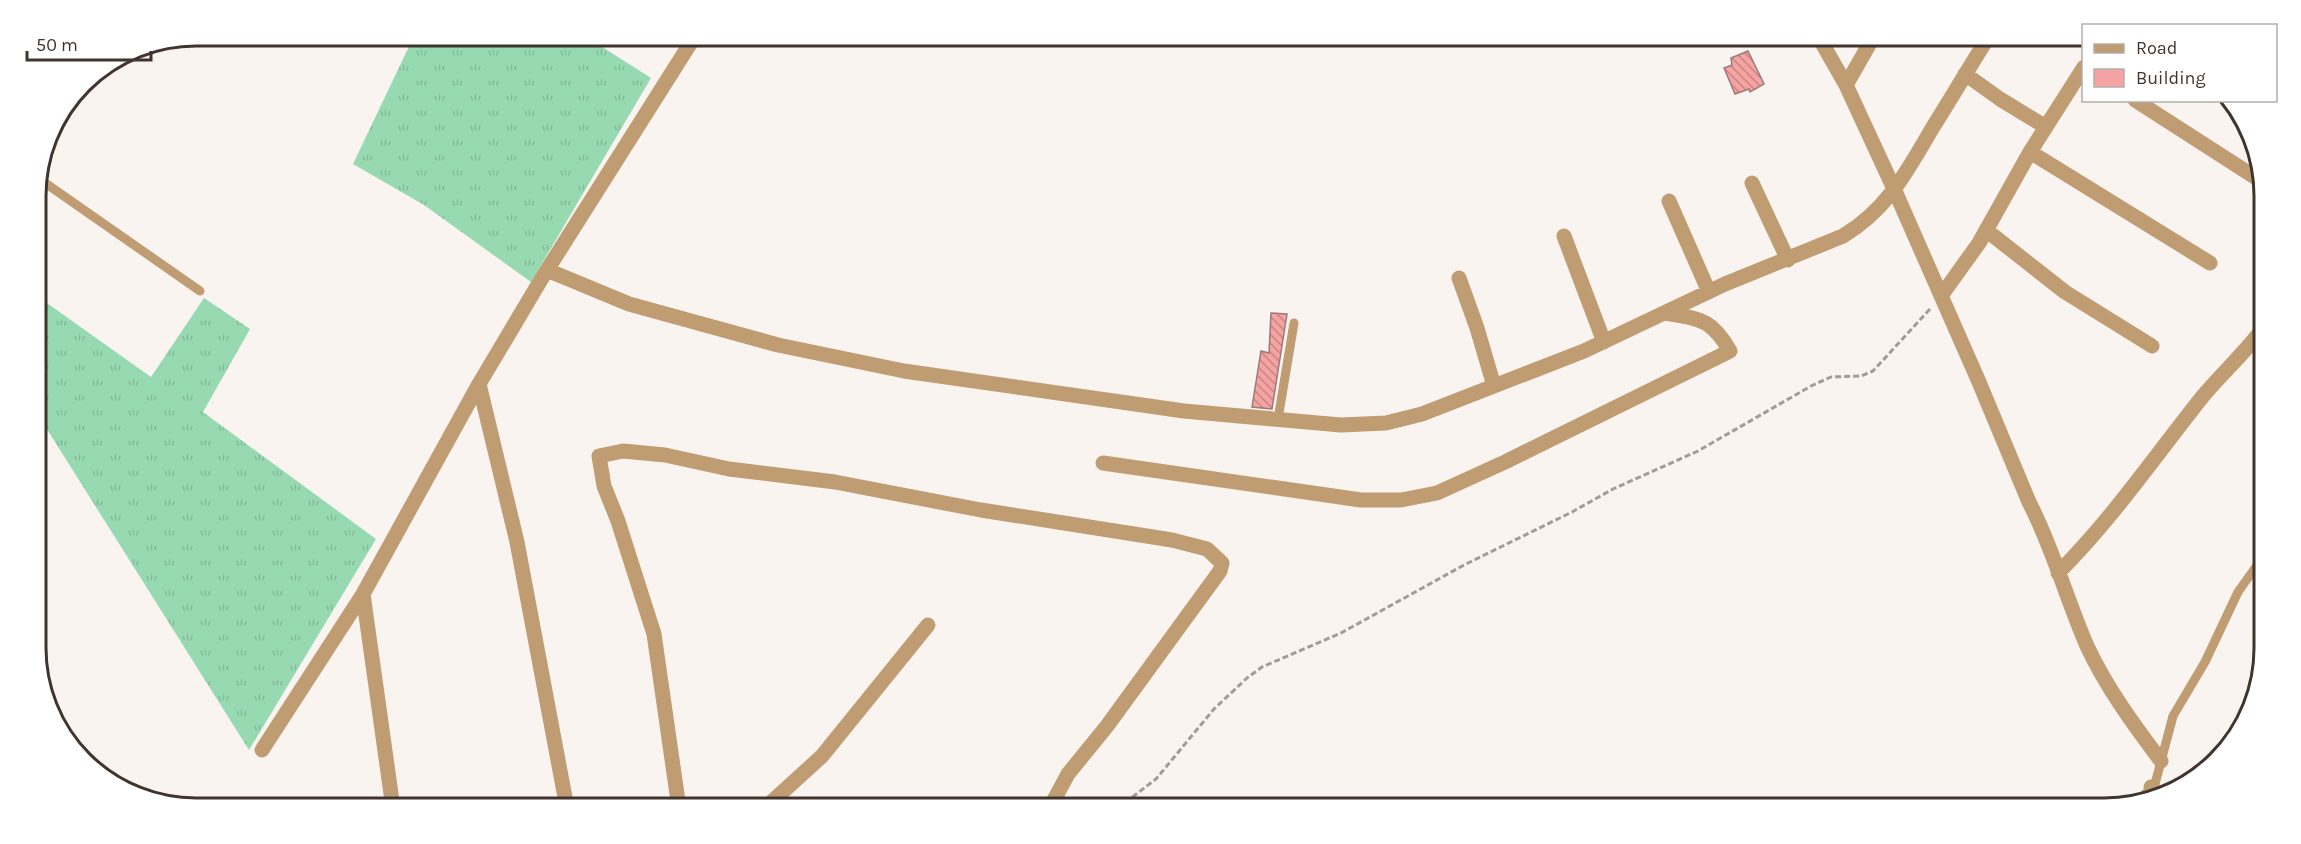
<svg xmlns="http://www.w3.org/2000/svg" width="2301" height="844" viewBox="0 0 2301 844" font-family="Karla,sans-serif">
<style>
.grass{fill:url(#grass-tufts)}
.building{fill:url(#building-back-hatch);stroke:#9b7a79;stroke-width:1.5}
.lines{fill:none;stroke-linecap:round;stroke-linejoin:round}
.path{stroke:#a49b96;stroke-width:3;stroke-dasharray:6 3;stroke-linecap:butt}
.lane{stroke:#bf9c72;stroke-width:9}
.street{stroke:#bf9c72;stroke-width:15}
.rim{fill:none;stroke:#41342e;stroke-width:3}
</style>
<defs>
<pattern id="grass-tufts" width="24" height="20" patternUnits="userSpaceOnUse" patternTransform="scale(1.5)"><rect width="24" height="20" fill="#97dab2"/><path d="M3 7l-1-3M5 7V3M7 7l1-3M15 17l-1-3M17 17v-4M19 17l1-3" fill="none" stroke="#83bc99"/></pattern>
<pattern id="building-back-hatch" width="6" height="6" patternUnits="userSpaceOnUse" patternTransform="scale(1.5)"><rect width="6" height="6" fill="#f4a3a2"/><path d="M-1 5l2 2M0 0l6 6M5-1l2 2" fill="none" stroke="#c78684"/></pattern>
</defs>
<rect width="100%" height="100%" fill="#faf4f0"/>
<path class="grass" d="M414,36H585L651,78L531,282L424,205L353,164Z
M37,296L151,377L204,298L250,329L203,412L376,539L249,750L38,415Z"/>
<path class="building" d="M1748,51L1764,84L1750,92L1749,89L1735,94L1724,68L1732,65L1731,58Z
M1271,313L1287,314L1272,409L1252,407L1261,351L1269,353Z"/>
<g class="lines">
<path class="path" d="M1118,808L1156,779L1214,709L1247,678L1262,667L1341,633L1464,565L1572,512L1613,489L1698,451L1811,386L1831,377L1861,376L1873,371L1930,309"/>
<path class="lane" d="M38,178L200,291
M1278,419L1294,323
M2142,797L2155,784L2173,716L2205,662L2238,592L2265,554"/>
<path class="street" d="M1818,36L1846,85L1895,191L1979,382L2029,502C2053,548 2066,598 2087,646C2106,687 2134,725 2161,761
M1965,74L2000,99L2046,127
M1846,85L1874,36
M2135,100L2264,183
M2030,152L2210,263
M1752,183L1788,260
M1669,201L1709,292
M1986,230L2065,292L2152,346
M1564,236L1604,342
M547,270L629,304L778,345L904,371L1184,411L1341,425L1386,423L1422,414L1584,351L1725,284L1843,236C1888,209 1907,171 1933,127C1952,97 1970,66 1989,36
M1459,278L1477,328L1494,386
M1941,296L1979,243L2030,152L2084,67
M479,384L517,542L567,808
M1103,463L1361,500H1401L1437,493L1505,462L1730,351C1711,318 1700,319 1664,313
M2058,573C2113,518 2155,456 2203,396C2223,372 2246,352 2264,327
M363,594L393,808
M262,750L363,594L479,384L542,278L695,36
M2151,787L2156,792
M679,808L654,634L618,521L604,486L599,456L623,451L665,455L729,469L835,482L981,510L1172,540L1207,549L1222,563L1220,571L1107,726L1068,774L1054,800L1047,808
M765,808L822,756L928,625"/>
</g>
<path d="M0 0H2301V844H0ZM196 46H2104A150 150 0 0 1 2254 196V648A150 150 0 0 1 2104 798H196A150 150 0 0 1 46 648V196A150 150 0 0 1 196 46Z" fill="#fff" fill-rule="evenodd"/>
<path class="rim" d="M196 46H2104A150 150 0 0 1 2254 196V648A150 150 0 0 1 2104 798H196A150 150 0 0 1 46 648V196A150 150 0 0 1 196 46Z"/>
<rect x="2082" y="24" width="195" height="78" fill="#ffffff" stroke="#b3aeab" stroke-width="1.5"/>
<rect x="2094" y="44" width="30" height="9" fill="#bf9c72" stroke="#b3aeab" stroke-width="1.5"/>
<text x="2136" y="54" font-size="18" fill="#41342e">Road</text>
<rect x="2094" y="69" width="30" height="18" fill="#f4a3a2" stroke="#b3aeab" stroke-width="1.5"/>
<text x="2136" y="84" font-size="18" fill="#41342e">Building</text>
<path d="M27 51v9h124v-9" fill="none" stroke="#41342e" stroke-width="3"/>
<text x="36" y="51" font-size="18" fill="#41342e" stroke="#ffffff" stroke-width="4.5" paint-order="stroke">50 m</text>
</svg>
